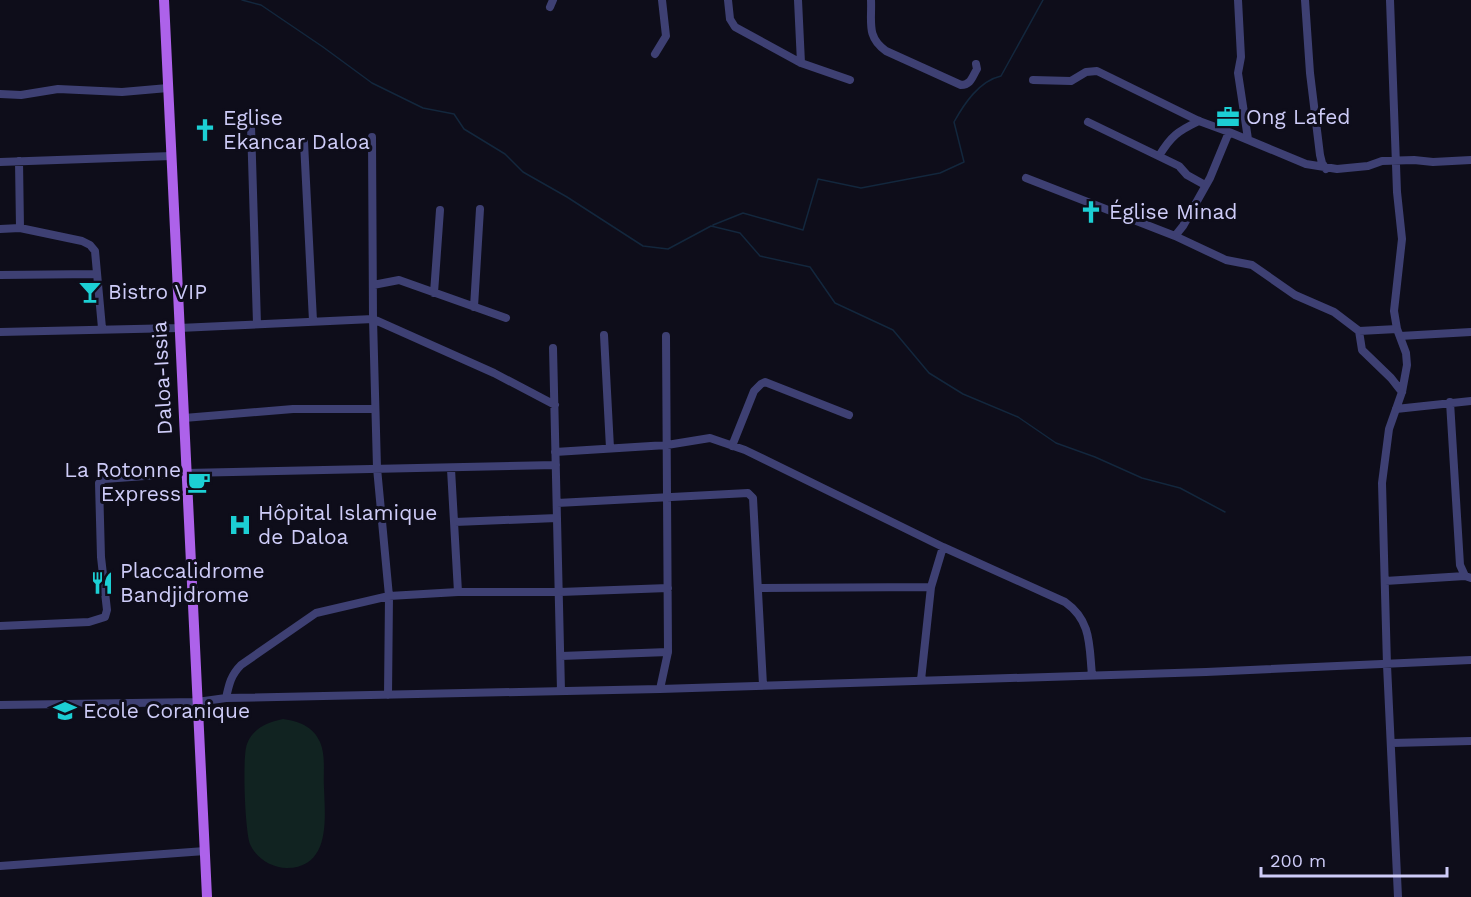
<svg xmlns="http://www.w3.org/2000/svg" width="1471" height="897" viewBox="0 0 1471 897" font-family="'Work Sans',sans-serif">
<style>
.grass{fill:#112321}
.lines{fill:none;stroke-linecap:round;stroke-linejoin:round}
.stream{stroke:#13273d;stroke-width:1.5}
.minor{stroke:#3e4073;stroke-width:8}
.major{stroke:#ad62ea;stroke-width:10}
.labels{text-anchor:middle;stroke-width:6;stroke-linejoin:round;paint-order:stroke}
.poi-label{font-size:21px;fill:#ceccf8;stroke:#0e0d1a;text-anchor:start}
.street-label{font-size:21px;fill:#ceccf8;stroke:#0e0d1a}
</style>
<rect width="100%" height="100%" fill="#0e0d1a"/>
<path class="grass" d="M283,719C298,721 313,726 320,742C326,756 323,773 324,788C325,818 331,867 287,868C272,868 256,858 250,844C245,831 242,757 247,744C253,728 268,722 283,719Z"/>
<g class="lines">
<path class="stream" d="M242,0L261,5L323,47L372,83L423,108L454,114L464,129L505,154L523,172L567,197L643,246L668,249L711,226L740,233L760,256L810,267L835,303L893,330L929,373L963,394L1018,417L1056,443L1095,457L1142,478L1180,488L1225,512
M713,225L743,213L803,230L818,179L861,188L940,173L964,162L954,122C964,104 979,81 1001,76L1043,0"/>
<path class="minor" d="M728,0L730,19L735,27L801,63L850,80
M798,0L801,63
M871,0C872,22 866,37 886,51L961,85C971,85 972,77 977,69L976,64
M1238,0L1241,57L1238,73L1248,139
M1305,0L1310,73L1320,155L1322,163L1326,169
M1390,0L1397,192L1402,239L1394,311L1397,329L1406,353L1407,365L1402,392L1389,429L1382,483L1387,665L1398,897
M550,7L553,0
M655,54L666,36L662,0
M1033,80L1071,81L1086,72L1097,71L1199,121L1229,132L1306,164L1337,169L1368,166L1382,161L1414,160L1433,162L1471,160
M0,94L21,95L58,89L122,92L168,88
M1088,122L1179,166L1187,175L1205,185
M251,126L257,324
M372,137L373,319L494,373L555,405
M304,142L313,321
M1159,156C1171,136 1178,131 1199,121
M19,161L20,228
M0,162L172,156
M1026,178L1175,236L1226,260L1252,265L1295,295L1334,312L1359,331L1397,329
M0,229L20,228L82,241L90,245L95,251L102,328
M1175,236L1183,226L1210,178L1229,132
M0,275L97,274
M373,285L399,280L506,318
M434,293L440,210
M474,307L480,209
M1359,331L1362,350L1391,378L1402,392
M0,332L179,328L373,319L377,468L389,596L388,695
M604,335L610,448
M1400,336L1471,332
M553,348L561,691
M1450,402L1460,565L1465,576
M1396,409L1471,401
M184,418L293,409H374
M732,446L754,391L761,384L765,382L849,415
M555,452L667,445L710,438L745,450L943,547L1065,602C1092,621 1089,646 1092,675
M451,469L458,592
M557,503L748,493L753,498L763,685
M455,522L557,518
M1385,581L1465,576L1471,578
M759,588L931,587
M0,626L89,622L105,617L107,610L101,557L99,483L104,479L186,473L556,465
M561,656L668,652
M921,680L931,587L943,547
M660,689L668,652L666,336
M226,698C229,684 231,675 241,665L316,613L389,596L458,592H560L668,588
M0,705L197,702L226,698L660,689L1206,672L1471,660
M1392,743L1471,741
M0,866L205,851"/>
<path class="major" d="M164,0L207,897"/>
</g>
<defs>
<g id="office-bare" transform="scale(1.8)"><path d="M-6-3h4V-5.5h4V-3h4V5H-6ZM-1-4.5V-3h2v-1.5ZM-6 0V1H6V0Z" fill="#1ccfd4" stroke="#0e0d1a" stroke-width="2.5" paint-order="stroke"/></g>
<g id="church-bare" transform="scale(1.8)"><path d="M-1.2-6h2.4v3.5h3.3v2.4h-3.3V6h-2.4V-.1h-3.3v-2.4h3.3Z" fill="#1ccfd4" stroke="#0e0d1a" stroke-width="2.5" paint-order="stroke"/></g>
<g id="bar-bare" transform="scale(1.8)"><path d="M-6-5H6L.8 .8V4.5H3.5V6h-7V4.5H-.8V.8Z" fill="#1ccfd4" stroke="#0e0d1a" stroke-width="2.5" paint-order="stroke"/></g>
<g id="cafe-bare" transform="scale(1.8)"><path d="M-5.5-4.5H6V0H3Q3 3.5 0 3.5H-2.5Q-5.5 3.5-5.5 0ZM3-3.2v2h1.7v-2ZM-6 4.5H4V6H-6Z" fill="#1ccfd4" stroke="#0e0d1a" stroke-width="2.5" paint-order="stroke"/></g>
<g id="hospital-bare" transform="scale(1.8)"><path d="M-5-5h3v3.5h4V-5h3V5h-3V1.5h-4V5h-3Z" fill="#1ccfd4" stroke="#0e0d1a" stroke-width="2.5" paint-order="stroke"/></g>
<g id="restaurant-bare" transform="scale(1.8)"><path d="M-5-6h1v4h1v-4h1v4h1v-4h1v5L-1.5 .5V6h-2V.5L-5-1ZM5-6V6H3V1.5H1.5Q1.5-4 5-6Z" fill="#1ccfd4" stroke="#0e0d1a" stroke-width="2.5" paint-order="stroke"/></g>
<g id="school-bare" transform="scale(1.8)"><path d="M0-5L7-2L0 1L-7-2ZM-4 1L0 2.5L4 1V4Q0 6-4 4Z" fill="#1ccfd4" stroke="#0e0d1a" stroke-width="2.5" paint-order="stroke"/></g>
</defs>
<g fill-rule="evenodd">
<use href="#office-bare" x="1228" y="117"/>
<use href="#church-bare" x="205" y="130"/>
<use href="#church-bare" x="1091" y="212"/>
<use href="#bar-bare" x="90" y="292"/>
<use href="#cafe-bare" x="199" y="482"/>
<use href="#hospital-bare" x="240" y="525"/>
<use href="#restaurant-bare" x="102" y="583"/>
<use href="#school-bare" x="65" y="711"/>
</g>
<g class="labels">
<g class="poi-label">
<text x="1246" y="124">Ong Lafed</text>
<text x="223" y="125">Eglise<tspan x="223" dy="24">Ekancar Daloa</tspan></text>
<text x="1109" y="219">Église Minad</text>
<text x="108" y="299">Bistro VIP</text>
<text x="181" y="477" text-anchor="end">La Rotonne<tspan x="181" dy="24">Express</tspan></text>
<text x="258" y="520">Hôpital Islamique<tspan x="258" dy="24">de Daloa</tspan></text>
<text x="120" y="578">Placcalidrome<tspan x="120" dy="24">Bandjidrome</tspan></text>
<text x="83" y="718">Ecole Coranique</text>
</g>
<g class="street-label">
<text transform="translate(162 378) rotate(-93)" y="7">Daloa-Issia</text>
</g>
</g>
<path d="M1261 867v9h186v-9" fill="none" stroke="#ceccf8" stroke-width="3"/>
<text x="1270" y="867" font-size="18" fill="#ceccf8" stroke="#0e0d1a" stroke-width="4.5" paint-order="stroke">200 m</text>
</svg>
